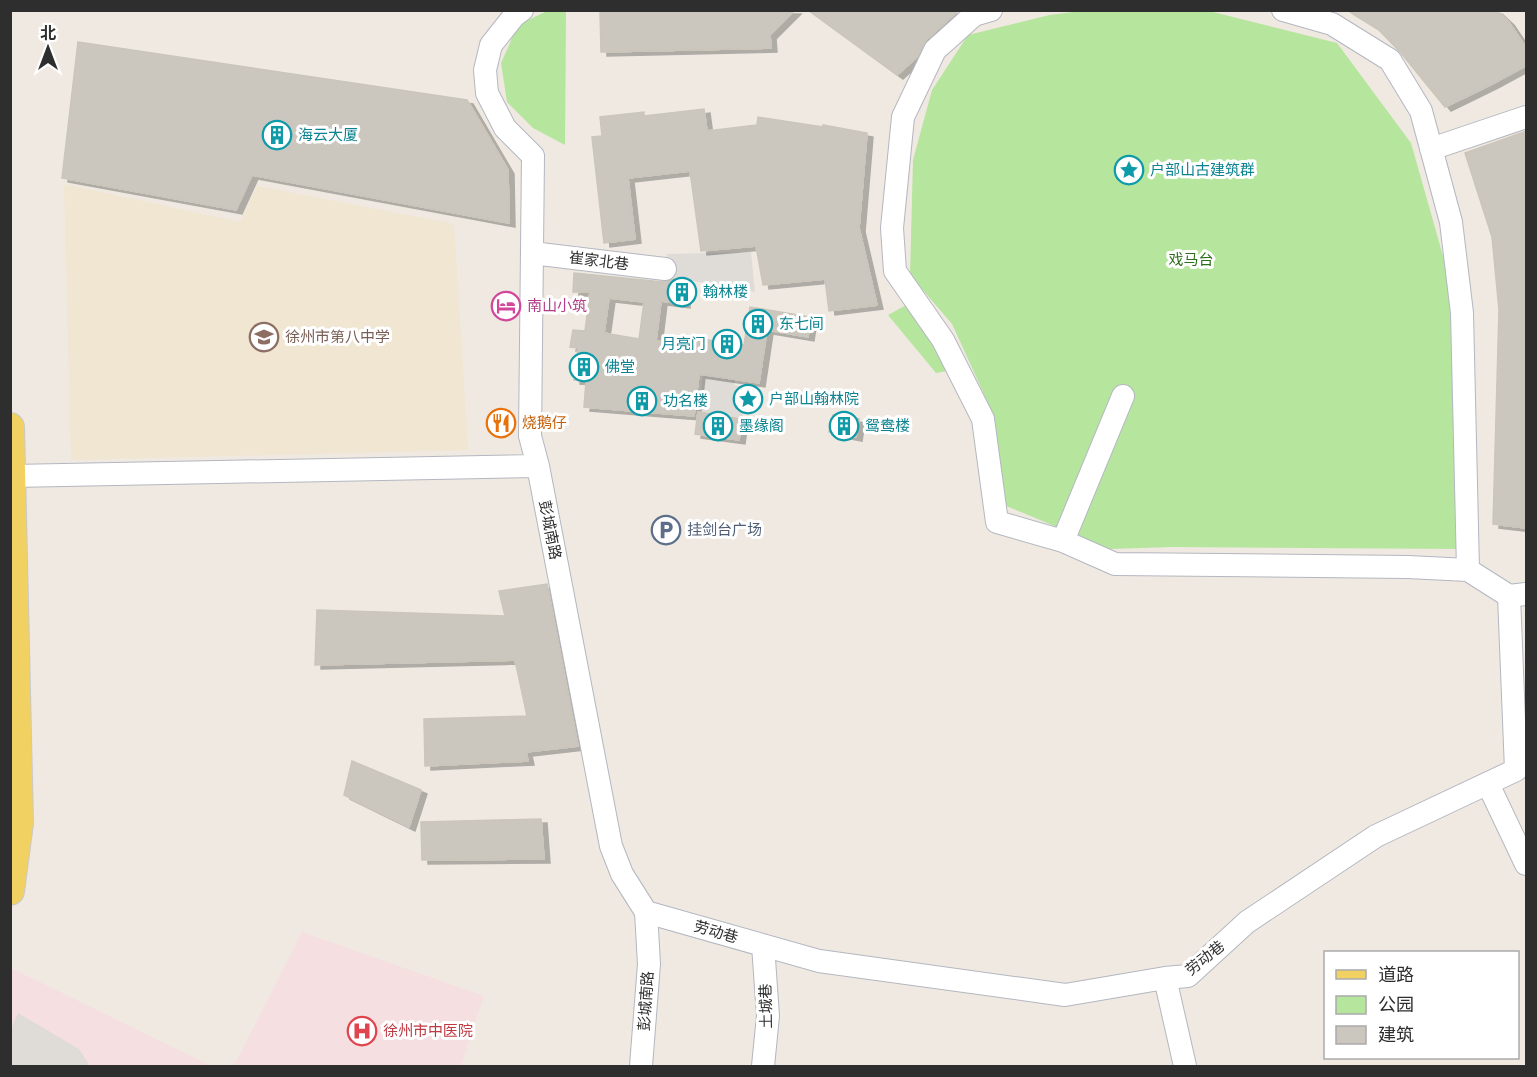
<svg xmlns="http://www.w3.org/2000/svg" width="1537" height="1077" viewBox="0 0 1537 1077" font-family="'Source Sans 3','Noto Sans SC',sans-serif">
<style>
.education{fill:#f0e6d1}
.medical{fill:#f5dfe0}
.green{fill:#b6e59e}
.plaza{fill:#dfdcd8}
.building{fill:#cbc7bf;stroke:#cbc5ba;stroke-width:1.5;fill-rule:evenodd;filter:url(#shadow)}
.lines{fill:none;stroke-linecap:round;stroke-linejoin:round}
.minor-casing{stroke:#b4b7c1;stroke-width:24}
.major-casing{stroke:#c9c9c9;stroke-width:30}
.minor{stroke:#fff;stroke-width:22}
.major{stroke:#f2d163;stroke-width:28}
.labels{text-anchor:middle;stroke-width:6;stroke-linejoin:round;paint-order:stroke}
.culture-label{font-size:15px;fill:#0d838f;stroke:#fff;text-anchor:start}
.park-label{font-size:15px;fill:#2c6e1b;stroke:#fff}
.street-label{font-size:15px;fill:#2e2e2e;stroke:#fff}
.hotel-label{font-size:15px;fill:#b23c85;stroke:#fff;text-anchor:start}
.education-label{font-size:15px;fill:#785e54;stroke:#fff;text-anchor:start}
.food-label{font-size:15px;fill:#c56008;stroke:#fff;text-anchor:start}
.service-label{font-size:15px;fill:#4e5e75;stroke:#fff;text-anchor:start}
.health-label{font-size:15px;fill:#be3a42;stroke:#fff;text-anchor:start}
</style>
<defs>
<filter id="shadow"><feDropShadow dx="6" dy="4" stdDeviation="0" flood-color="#0004"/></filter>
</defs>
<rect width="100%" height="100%" fill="#efe9e1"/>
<path class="education" d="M64,184L240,222L257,186L454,224L468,450L71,460Z"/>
<path class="medical" d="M302,932L484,996L461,1066H234Z
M11,968L211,1066H11Z"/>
<path class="green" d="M1193,10L1213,12L1337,43L1411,143L1445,263L1457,360L1461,549L1173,547L1110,549L999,503L995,418L952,324L910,275L913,160L932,90L968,35L1050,15L1081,11Z
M547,11H566L565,145L533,128L507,102L501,63L518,25Z
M910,303L952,370L936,373L888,315Z"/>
<path class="plaza" d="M751,252L755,292L664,276L667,254Z
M703,375L735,380L734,385L748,388L742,419L698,412Z
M18,1013L79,1049L89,1064L88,1066H11V1029Z"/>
<path class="building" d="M600,10H795L770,35L771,48L601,52Z
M808,10H959L926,40L917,57L897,75Z
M1347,10H1496L1508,21L1527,49V65L1492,84L1445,107L1401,53L1378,29Z
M78,42L467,100L508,170L509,223L252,175L236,210L62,178Z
M704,109L707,131L757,125L758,117L823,127V125L867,133L859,228L877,305L829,311L825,279L763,285L756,246L701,251L690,171L628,178L635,239L604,243L592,137L602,136L600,117L644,112V116Z
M1527,131V528L1493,524L1499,310L1492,237L1465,153Z
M574,273L663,282L673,279L684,281V304L661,301L656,341L693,346L695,338L744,345L750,307L811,317L808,337L767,330L759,383L699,374L694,416L584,407L586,381L574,380L578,348L570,347L573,330L585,331L590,292H573ZM609,298L644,302L639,339L604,333Z
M698,412L742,419L739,440L695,434Z
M833,415L859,419L856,437L829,432Z
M547,584L578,746L526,752L528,761L425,766L424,719L527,716L515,660L315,665L317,610L505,616L499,591Z
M352,761L421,790L409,827L344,795Z
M541,819L544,859L422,860L421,822Z"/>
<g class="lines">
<g class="minor-casing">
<path id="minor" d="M522,10L514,16L491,45L485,70L487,93L505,128L533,156L530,436L538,466L611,846L622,874L646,912L649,964L641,1066
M991,10L974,15L935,50L903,117L892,228L895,271L943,340L983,419L997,522L1063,541L1115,564L1408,567L1468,570L1509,596L1526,594
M1283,10L1332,24L1390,60L1421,111L1451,222L1462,313L1468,570
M1431,149L1526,117
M532,253L665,269
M12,476L538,466
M1063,541L1123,396
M1488,784L1526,864
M646,912L819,961L1065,995L1165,978L1188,976L1247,922L1376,836L1516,770L1509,596
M1165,978L1185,1066
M763,1066L768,1016L763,945"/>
</g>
<g class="major-casing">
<path id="major" d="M10,427L19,823L10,891"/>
</g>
<use href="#minor" class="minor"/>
<use href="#major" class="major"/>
</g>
<defs>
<g id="building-ring" transform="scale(1.5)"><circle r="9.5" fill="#fff" stroke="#0f9aa8" stroke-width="1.5"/><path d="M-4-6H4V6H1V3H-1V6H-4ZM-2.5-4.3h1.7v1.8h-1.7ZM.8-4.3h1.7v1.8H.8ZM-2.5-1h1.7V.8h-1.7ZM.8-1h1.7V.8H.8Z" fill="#0f9aa8"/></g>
<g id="sight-ring" transform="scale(1.5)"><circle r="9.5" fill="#fff" stroke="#0f9aa8" stroke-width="1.5"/><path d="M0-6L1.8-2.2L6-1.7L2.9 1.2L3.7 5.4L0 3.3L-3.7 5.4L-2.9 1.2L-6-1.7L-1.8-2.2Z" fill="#0f9aa8"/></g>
<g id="hotel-ring" transform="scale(1.5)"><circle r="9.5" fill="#fff" stroke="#d1479c" stroke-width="1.5"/><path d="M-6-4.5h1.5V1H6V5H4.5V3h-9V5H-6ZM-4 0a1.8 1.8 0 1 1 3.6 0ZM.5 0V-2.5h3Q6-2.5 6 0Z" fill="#d1479c"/></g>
<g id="school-ring" transform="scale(1.5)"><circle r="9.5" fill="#fff" stroke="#8d6e63" stroke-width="1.5"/><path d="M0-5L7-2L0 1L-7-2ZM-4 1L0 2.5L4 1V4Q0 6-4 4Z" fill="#8d6e63"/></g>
<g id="restaurant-ring" transform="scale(1.5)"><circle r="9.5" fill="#fff" stroke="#e8710a" stroke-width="1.5"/><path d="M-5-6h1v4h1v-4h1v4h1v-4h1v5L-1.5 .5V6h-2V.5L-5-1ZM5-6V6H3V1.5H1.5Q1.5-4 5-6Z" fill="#e8710a"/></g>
<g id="parking-ring" transform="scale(1.5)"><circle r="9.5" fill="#fff" stroke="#5c6f8a" stroke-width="1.5"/><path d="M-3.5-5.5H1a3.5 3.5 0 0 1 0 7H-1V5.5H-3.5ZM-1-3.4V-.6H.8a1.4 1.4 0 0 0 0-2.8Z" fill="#5c6f8a"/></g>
<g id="hospital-ring" transform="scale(1.5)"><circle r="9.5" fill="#fff" stroke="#e0444e" stroke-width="1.5"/><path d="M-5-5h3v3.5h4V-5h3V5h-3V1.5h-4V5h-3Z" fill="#e0444e"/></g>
</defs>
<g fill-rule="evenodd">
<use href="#building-ring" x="277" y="135"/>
<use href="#sight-ring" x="1129" y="170"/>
<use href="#building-ring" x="682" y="292"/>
<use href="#hotel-ring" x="506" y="306"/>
<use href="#building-ring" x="758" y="324"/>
<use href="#school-ring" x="264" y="337"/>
<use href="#building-ring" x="727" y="344"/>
<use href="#building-ring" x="584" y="367"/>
<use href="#sight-ring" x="748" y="399"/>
<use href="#building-ring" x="642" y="401"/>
<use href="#restaurant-ring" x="501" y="423"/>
<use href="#building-ring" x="718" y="426"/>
<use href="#building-ring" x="844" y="426"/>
<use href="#parking-ring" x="666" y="530"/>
<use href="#hospital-ring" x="362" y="1031"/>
</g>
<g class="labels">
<g class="culture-label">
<text x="298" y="140">海云大厦</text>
<text x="1150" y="175">户部山古建筑群</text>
<text x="703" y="297">翰林楼</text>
<text x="779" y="329">东七间</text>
<text x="706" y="349" text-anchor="end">月亮门</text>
<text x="605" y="372">佛堂</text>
<text x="769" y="404">户部山翰林院</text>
<text x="663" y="406">功名楼</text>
<text x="739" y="431">墨缘阁</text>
<text x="865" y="431">鸳鸯楼</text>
</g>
<g class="park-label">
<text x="1191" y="265">戏马台</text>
</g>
<g class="street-label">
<text transform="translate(599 261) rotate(7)" y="5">崔家北巷</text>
<text transform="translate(550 530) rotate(79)" y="5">彭城南路</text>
<text transform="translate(716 932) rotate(16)" y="5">劳动巷</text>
<text transform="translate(1205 958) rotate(-39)" y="5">劳动巷</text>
<text transform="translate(646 1001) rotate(-86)" y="5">彭城南路</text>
<text transform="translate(766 1006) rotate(-91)" y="5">土城巷</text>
</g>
<g class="hotel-label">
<text x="527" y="311">南山小筑</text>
</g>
<g class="education-label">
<text x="285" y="342">徐州市第八中学</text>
</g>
<g class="food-label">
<text x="522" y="428">烧鹅仔</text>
</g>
<g class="service-label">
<text x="687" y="535">挂剑台广场</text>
</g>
<g class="health-label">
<text x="383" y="1036">徐州市中医院</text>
</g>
</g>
<rect width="1537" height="1077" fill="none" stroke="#2e2e2e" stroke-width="24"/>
<rect x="1324" y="951" width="195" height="108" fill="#ffffff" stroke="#ababab" stroke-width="1.5"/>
<rect x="1336" y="970" width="30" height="9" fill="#f2d163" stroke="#ababab" stroke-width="1.5"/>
<text x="1378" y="981" font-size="18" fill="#2e2e2e">道路</text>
<rect x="1336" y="996" width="30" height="18" fill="#b6e59e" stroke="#ababab" stroke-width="1.5"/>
<text x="1378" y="1011" font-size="18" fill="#2e2e2e">公园</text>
<rect x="1336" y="1026" width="30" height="18" fill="#cbc7bf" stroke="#ababab" stroke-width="1.5"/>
<text x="1378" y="1041" font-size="18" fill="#2e2e2e">建筑</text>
<g transform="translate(48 48)" stroke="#ffffff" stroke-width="4.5" paint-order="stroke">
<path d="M0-4.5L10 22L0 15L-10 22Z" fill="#2e2e2e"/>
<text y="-9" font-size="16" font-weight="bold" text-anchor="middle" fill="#2e2e2e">北</text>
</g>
</svg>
